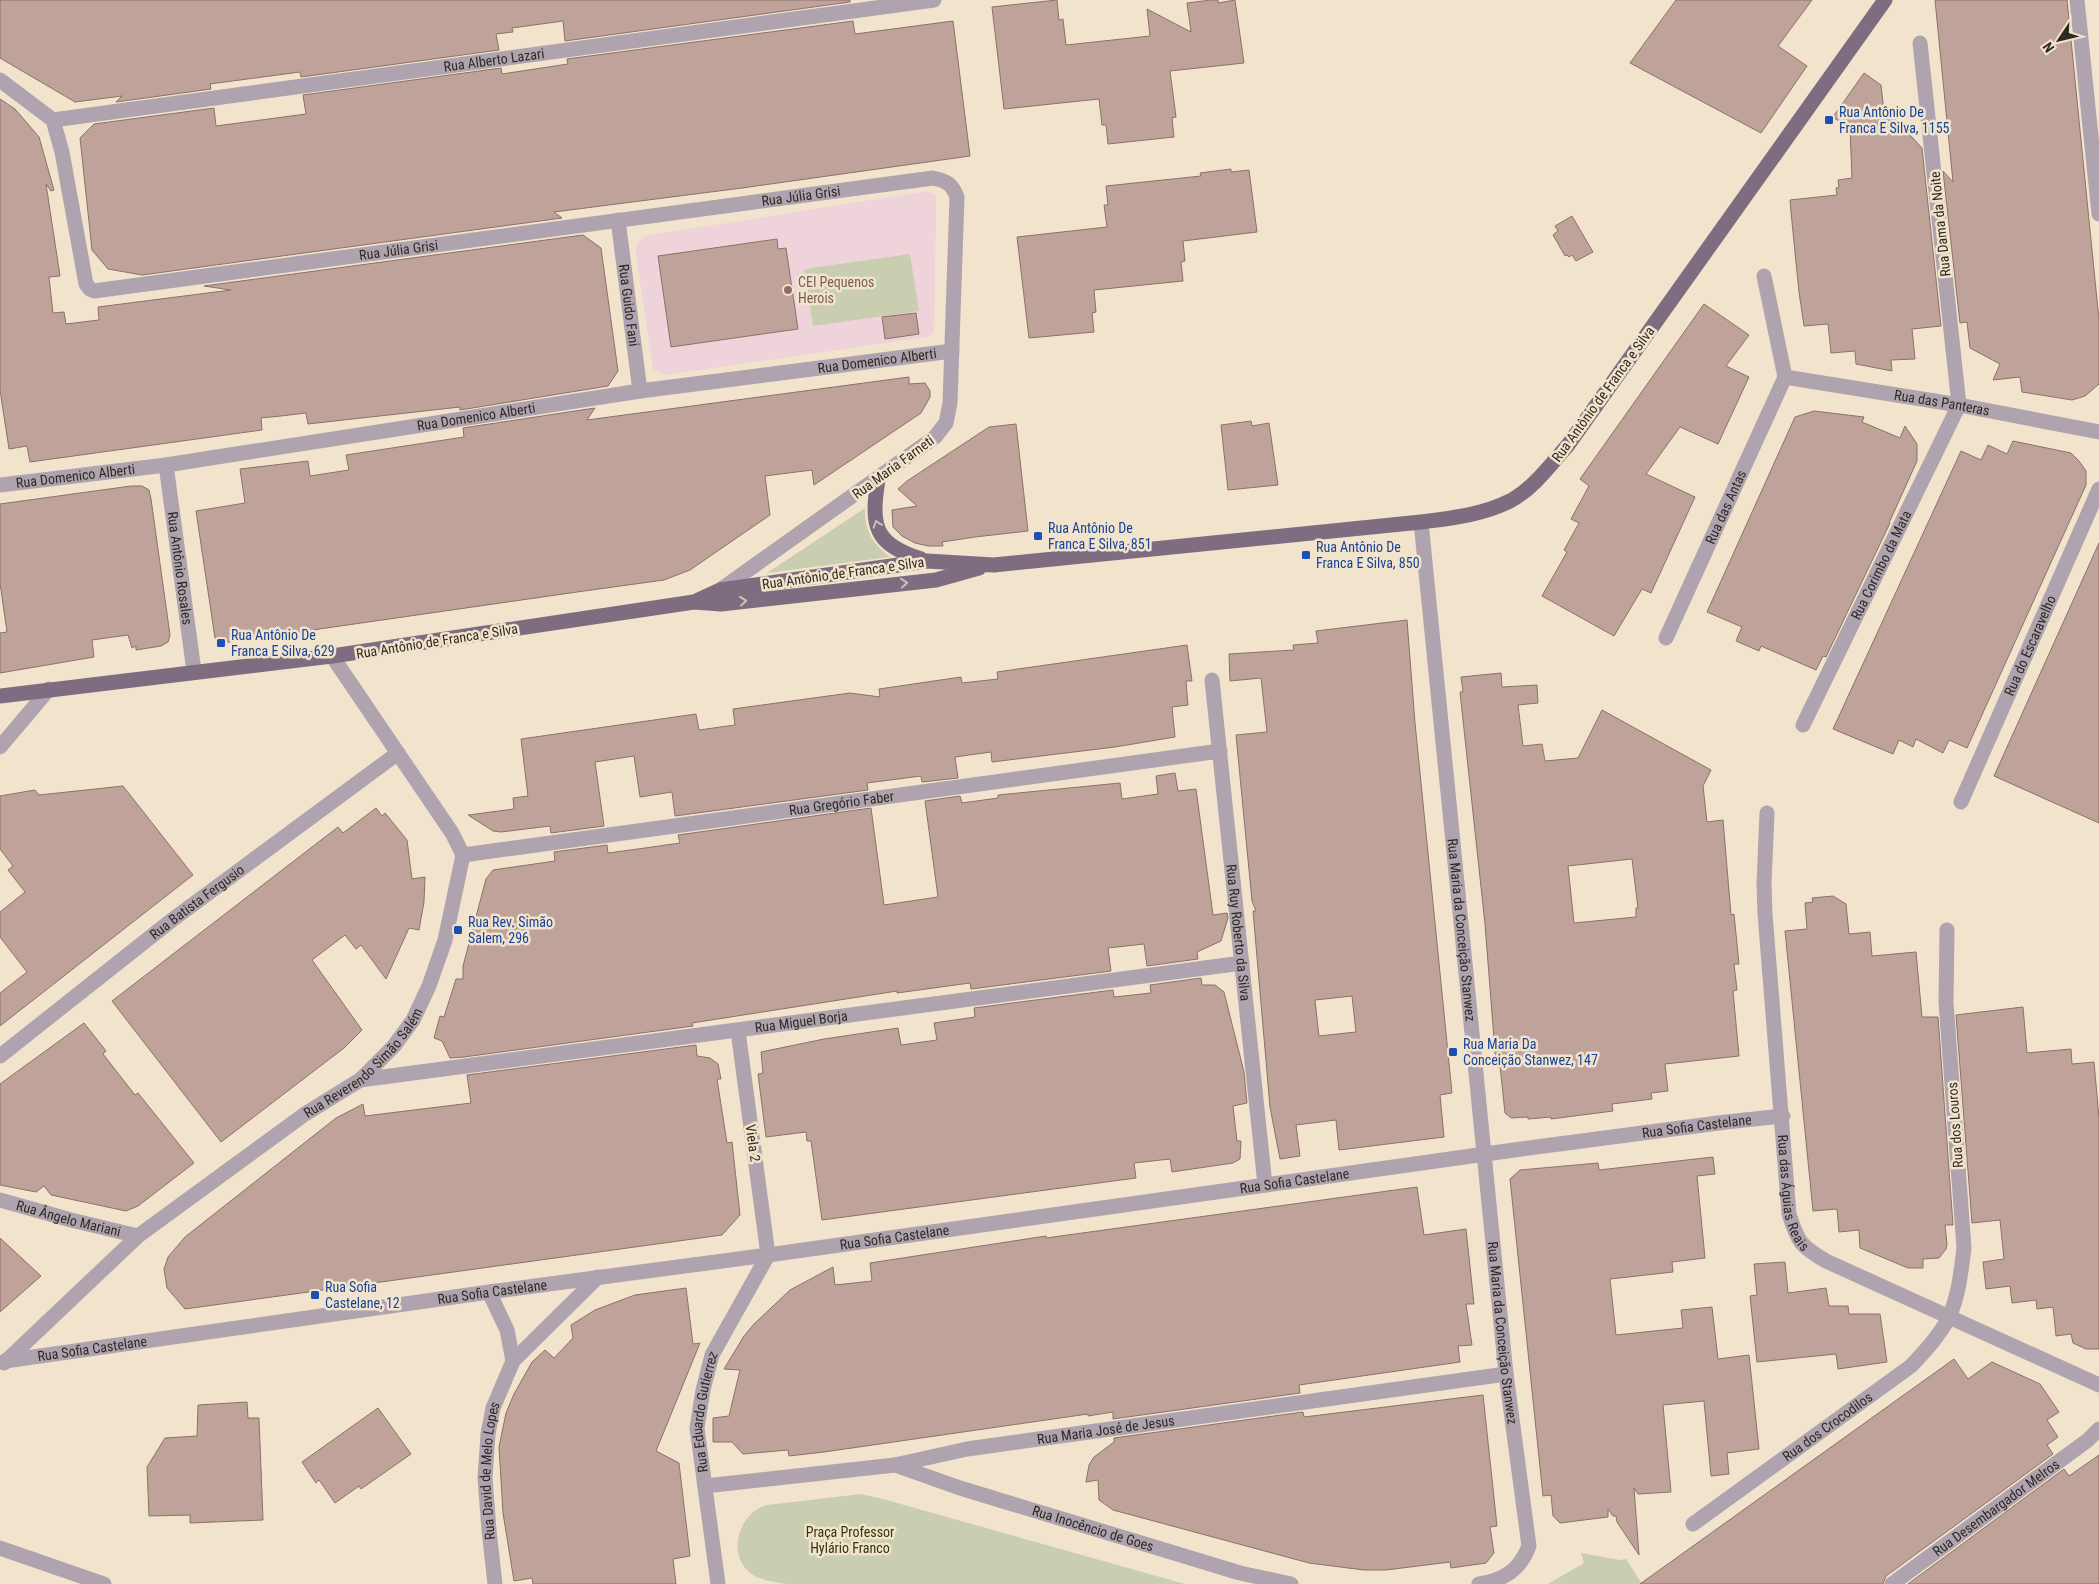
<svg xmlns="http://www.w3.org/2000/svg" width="2099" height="1584" viewBox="0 0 2099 1584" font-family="'Roboto Condensed',sans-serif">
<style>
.education{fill:#eed4da}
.green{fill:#caceb1}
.building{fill:#bfa39a;stroke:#8b7168;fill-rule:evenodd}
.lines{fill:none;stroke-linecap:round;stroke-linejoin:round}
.minor{stroke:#aea3af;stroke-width:15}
.major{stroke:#7e6c81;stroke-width:15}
.oneway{stroke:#cfc0b6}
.transit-dot{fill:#1a4fb4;stroke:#f2e4cc;stroke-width:2}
.education-dot{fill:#8d6e63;stroke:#f2e4cc;stroke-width:2}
.labels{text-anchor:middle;stroke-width:5;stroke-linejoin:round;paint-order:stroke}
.street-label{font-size:14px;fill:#2f2a21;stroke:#f2e4cc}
.transit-label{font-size:14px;fill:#164399;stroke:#f2e4cc;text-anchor:start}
.education-label{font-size:14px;fill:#785e54;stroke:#f2e4cc;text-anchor:start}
.park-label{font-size:14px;fill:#323409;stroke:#f2e4cc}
</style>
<rect width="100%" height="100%" fill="#f2e4cc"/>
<path class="education" d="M927,191L936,194V215L934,332L928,337L672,374L663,375L653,369L635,248L644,236Z"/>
<path class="green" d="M910,254L919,311L813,326L804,269Z
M865,508C864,530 873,544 890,557L767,573Z
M861,1494L883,1499L1185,1584H787C776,1582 763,1581 753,1575C726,1558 737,1513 767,1505Z
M1581,1553L1620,1560L1626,1559L1642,1584H1548L1584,1563Z"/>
<path class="building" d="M0,0H850V2L565,41L563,21L512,28L513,32L496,34L499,50L301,77L300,72L210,84L211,89L116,102L122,96L75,102L0,58Z
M1057,0L1059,20L1063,19L1066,45L1150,36L1147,9L1191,32L1187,3L1211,0H1218V3L1235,0L1244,63L1170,71L1176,117L1172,118L1174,137L1108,144L1106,125H1102L1099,99L1004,109L992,7Z
M1676,0H1812L1778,46L1807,66L1761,133L1630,63Z
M1935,0H2067L2099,320V384L2085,396L2072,400L2022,392L2020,377L1993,380L2000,364L1970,348L1967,322L1960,323L1943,171L1953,182Z
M853,21L855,34L953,21L970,156L742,188L554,212L562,218L142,275L108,269L92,250L80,138L94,124L214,108L216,126L306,114L303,95L501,68L502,74L568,64L567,59Z
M1864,73L1881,85L1883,103L1886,109L1922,148L1941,326L1912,329L1915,359L1891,360L1892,371L1856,364L1855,351L1831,353L1828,324L1804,326L1799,292L1791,212L1790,200L1837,195L1836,188L1839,187L1838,180L1852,178L1850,129L1833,117Z
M0,99L15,109L39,137L54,190L51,191L46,184L60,276L49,277L53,313L64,312L66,324L99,320L98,307L231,290L204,286L583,235L601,248L618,371L608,386L460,410V407L308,424L306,413L281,416L261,418L262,430L30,462L27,446L9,449L0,390Z
M1231,169V172L1249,170L1257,232L1183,241L1185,261L1181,262L1183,281L1094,290L1096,312L1092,313L1094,332L1029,338L1017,237L1107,227L1104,205H1108L1106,186L1201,176L1200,173Z
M1572,216L1593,252L1576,261L1572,255L1569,257L1567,255L1565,256L1553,235L1558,231L1555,226Z
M777,239L778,249L786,248L798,329L671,347L658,256Z
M1704,304L1749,335L1726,366L1749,377L1718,444L1680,427L1646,474L1695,497L1651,593L1642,589L1614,636L1542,596L1567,552L1564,550L1579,523L1571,519L1589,486L1580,479Z
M916,313L919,334L885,339L882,317Z
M909,377V384L925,383L930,391V397L921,413L814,485L812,470L765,476L770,515L690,570L664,580L577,592L229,642H221L215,638L196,511L245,503L240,469L308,461L310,476L349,470L346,455L464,437L463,428L595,408L587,420Z
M1814,411L1864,417L1862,422L1900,438L1905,426L1917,444V461L1889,523H1890L1826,657L1823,656L1816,670L1761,646L1759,651L1736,641L1742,627L1707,612L1795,417Z
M1251,421L1252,426L1269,423L1278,485L1228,490L1221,425Z
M1016,424L1028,531L975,537L942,542L943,546H928L915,543L902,536L893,527L892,510L917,506L898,489L907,481L989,427Z
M2013,441L2071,453L2079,461L2086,471V485L1967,748L1949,740L1943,753L1916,739L1913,747L1899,740L1893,754L1833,729L1961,451L1981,460L1988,445L2007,454Z
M131,486H142L149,490L151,499L170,635L168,642L161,646L136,650V646L132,648L128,635L92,640L94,657L0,673V633L7,632L0,583V504Z
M2099,543V823L1994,776Z
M1407,620L1415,723L1452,1093L1440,1095L1444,1137L1339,1150L1336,1120L1296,1125L1300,1156L1280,1159L1270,1107L1253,911H1256L1252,901L1236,735L1267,732L1261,678L1230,681L1229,654L1294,650L1293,645L1318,643L1316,631ZM1352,996L1356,1032L1319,1036L1315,1000Z
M1187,645L1192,681H1186L1188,705L1172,707L1175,737L1115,747L992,762L991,752L955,757L958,778L922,782L921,776L867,783L868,790L675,816L672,792L640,797L634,756L595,762L604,826L551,833L550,826L501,832L493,831L468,815L514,809L513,798L528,796L521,739L696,714L699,730L735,725L733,709L850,693L880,697L879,689L961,677L962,683L998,679L997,672Z
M1501,673L1502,687L1537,685L1538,703L1518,705L1523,746L1542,744L1545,761L1578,758L1602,710L1711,770L1703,786L1707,822L1723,820L1731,915L1734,914L1739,964H1734L1737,990L1733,991L1739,1056L1665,1064L1668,1091L1651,1093L1652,1099L1612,1104L1613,1111L1551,1119V1117L1528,1119V1117L1511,1118L1505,1113L1500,1066L1497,1067L1495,1052L1485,924L1460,692H1463L1461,677ZM1632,859L1638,908H1636V917L1574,923L1568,866Z
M1175,773L1178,791L1196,789L1213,915L1227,913L1228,918L1221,941L1197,952L1198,959L1147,966L1144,944L1108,948L1111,971L971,989L970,983L897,993V991L692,1023L693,1026L464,1057L450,1058L442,1041L434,1038L440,1016L444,1017L456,979H463V966L486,879L493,870L555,861L554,852L607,845L608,853L645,848L680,843L678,835L871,808L884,905L938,897L925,801L960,796L962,803L998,798V795L1120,783L1122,799L1158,794L1156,776Z
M123,786L193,875L0,1026V993L27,972L0,937V912L25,892L8,870L13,866L0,849V796L35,790L39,795Z
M376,808L382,816L385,813L407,840L412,879L425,877L424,902L419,930L409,928L386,979L361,945L356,949L345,935L312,960L362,1030L344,1048L221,1142L112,1001L338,827L343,833Z
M1833,896L1846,904L1849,934L1870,932L1872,956L1916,952L1922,1017H1938L1953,1225H1945L1947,1244L1946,1249L1939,1258L1923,1259V1268H1908L1860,1248L1859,1230L1839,1232L1837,1209L1813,1211L1785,931L1807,929L1805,903L1813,902L1812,898Z
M1201,978L1202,985H1215L1224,992L1244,1072L1247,1103L1233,1106L1237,1141H1241L1240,1159L1233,1163L1172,1172L1170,1159L1134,1163L1136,1178L822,1220L811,1141H807L806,1132L766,1137L758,1074L763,1073L761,1052L824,1039L898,1028L901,1045L937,1040L934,1023L975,1017L974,1008L1113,990L1114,997L1151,993L1150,985Z
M2023,1007L2027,1053L2071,1049L2072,1064L2094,1062L2099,1118V1349H2086L2073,1343L2071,1334L2056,1336L2053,1307L2037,1309L2036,1300L2012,1303L2010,1286L1986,1289L1983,1262L2004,1259L2000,1220L1972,1223L1956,1015Z
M84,1023L106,1051L103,1054L135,1095L138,1093L194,1163L138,1206L126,1211L51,1195L44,1186L36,1192L0,1185V1084Z
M696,1045L697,1056L710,1058L718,1064L721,1079H717L727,1143L732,1142L740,1215L722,1235L185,1309L167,1288L164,1269L168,1257L185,1237L336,1118L363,1104L365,1116L471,1103L467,1075Z
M1713,1157L1715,1174L1697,1176L1705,1258L1672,1262L1673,1272L1610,1279L1616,1335L1683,1328L1681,1310L1712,1307L1718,1359L1749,1355L1759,1449L1727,1453L1729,1474L1711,1476L1704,1401L1663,1405L1671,1492L1638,1494L1634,1488L1639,1555L1617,1522L1616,1516H1613L1608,1509V1517L1560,1523L1553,1516L1551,1495L1543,1496L1510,1179L1520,1170L1598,1163L1599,1170Z
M1417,1187L1424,1235L1466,1229L1474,1304H1466L1472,1345L1458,1346L1460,1362L1299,1385L1300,1393L1113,1419V1412L1088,1416V1414L824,1452L789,1456L788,1450L743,1454L732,1442H713V1418L729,1416L740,1370L724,1369L744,1336L754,1324L790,1290L833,1267L835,1285L872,1281L870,1263L1046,1236V1238Z
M0,1238L41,1276L0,1312Z
M1785,1262L1788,1293L1826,1288L1829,1306H1848L1849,1314H1880L1887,1362L1838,1369L1836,1354L1757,1362L1750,1296L1757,1295L1754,1264Z
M686,1288L693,1344L700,1343L656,1451L679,1463L690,1556L673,1559L676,1584H533L532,1578L514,1581L503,1513L499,1447L506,1413L514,1394L532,1362L545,1350L554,1358L573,1338L571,1325L595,1310L635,1295Z
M1954,1359L1968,1379L1992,1362L2040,1384L2059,1412L2047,1420L2058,1437L2047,1445L2053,1454L1886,1576L1883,1584H1640Z
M1483,1395L1497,1526L1490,1527L1494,1553L1486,1563L1451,1568L1450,1562L1386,1570H1364L1309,1563L1113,1510L1099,1500L1098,1480L1086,1482L1089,1465L1094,1457L1114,1442V1438L1303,1412L1304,1417Z
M247,1402L248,1418H259L263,1520L190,1523V1515L149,1516L147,1467L165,1438L197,1436L198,1405Z
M378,1408L411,1454L361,1489L359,1486L335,1503L319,1480L316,1483L302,1462Z
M2099,1455V1584H1908L2064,1469L2069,1476Z"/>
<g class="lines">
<g class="minor">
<path d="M2077,0L2099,214"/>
<path id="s1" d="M0,80L53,120L62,152L86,284L90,289L94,291L933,178C947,181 952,184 957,197L950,403L946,423L935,437L720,590L721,595"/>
<path id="s2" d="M53,120L934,0"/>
<path id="s3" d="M618,220L640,391"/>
<path d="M1764,276L1785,377"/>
<path id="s4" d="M1785,377L1959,405L2099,432"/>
<path id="s5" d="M166,465L194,671"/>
<path id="s6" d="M0,485L166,465L640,391L952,351"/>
<path id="s7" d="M1421,522L1506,1374L1529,1546C1520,1570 1504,1580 1479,1584"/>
<path id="s8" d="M1666,638L1785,377"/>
<path id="s9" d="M1212,680L1265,1185"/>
<path id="s10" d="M1803,725L1959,405L1920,43"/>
<path d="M0,747L49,689"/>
<path id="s11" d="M1961,802L2099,489"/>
<path id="s12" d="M1767,813L1764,883L1765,914L1789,1214C1798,1242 1800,1246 1826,1261L2099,1385"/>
<path id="s13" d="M463,855L1220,751"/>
<path id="s14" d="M0,1056L172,920L398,753"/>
<path id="s15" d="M360,1080L1242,963"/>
<path id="s16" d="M0,1200L71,1220L138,1236"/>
<path d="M489,1292L507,1330L513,1361"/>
<path id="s17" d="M5,1361L489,1292L768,1255L1514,1150L1726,1122L1783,1116"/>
<path id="s18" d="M4,1363L138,1236L305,1114L360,1080L394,1046L413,1020L429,986L445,940L463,855L452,833L332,656"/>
<path id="s19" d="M895,1465L960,1488L1240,1573L1291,1584"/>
<path id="s20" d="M705,1486L895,1465L967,1449L1506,1374"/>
<path id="s21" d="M1693,1524L1911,1366C1925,1351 1940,1335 1949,1317C1959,1295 1961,1271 1964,1248L1946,1002L1947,930"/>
<path d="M0,1548L104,1584"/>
<path id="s22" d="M495,1584L489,1530L485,1478L488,1434L493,1408L513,1361L598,1277"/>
<path id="s23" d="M718,1584L697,1428L703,1390L712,1355L768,1255L738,1031"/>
<path id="s24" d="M1892,1584L2088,1440L2099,1429"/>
</g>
<path class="major" d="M878,479C871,525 873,544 921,559
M694,602L720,590L927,561L994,565L1421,522C1452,518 1482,515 1510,501C1534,488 1551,464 1568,445L1885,0
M0,696L332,656L694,602L721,604L936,580L979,568"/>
</g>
<defs><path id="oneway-chevron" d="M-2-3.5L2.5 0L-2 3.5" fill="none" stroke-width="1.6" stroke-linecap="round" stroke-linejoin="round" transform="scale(1.25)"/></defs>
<g class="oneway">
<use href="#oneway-chevron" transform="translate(877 524) rotate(-109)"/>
<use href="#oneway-chevron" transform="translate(904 583) rotate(-6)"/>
<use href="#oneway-chevron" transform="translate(743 601) rotate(-6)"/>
</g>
<g class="transit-dot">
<rect x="1824" y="115" width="10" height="10" rx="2.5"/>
<rect x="1033" y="531" width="10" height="10" rx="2.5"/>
<rect x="1301" y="550" width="10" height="10" rx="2.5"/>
<rect x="216" y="638" width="10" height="10" rx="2.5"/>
<rect x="453" y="925" width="10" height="10" rx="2.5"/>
<rect x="1448" y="1047" width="10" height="10" rx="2.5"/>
<rect x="310" y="1290" width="10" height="10" rx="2.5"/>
</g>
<circle class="education-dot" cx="788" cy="290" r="5"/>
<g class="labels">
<g class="street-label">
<text dy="5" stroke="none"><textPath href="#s2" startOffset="445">Rua Alberto Lazari</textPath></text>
<text dy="5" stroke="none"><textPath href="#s1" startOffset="958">Rua Júlia Grisi</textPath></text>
<text transform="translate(1940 224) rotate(-96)" y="5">Rua Dama da Noite</text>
<text dy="5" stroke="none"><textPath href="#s1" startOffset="552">Rua Júlia Grisi</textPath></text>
<text dy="5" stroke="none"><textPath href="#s3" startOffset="86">Rua Guido Fani</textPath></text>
<text dy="5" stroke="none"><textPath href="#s6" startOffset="886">Rua Domenico Alberti</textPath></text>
<text transform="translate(1603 394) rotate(-54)" y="5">Rua Antônio de Franca e Silva</text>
<text dy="5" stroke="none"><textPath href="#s4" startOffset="159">Rua das Panteras</textPath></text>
<text dy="5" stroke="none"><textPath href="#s6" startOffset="481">Rua Domenico Alberti</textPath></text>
<text transform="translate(893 467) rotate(-36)" y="5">Rua Maria Farneti</text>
<text dy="5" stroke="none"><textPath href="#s6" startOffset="76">Rua Domenico Alberti</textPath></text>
<text dy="5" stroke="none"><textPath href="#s8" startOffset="144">Rua das Antas</textPath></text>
<text dy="5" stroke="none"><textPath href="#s10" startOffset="178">Rua Corimbo da Mata</textPath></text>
<text dy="5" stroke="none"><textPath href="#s5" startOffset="104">Rua Antônio Rosales</textPath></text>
<text transform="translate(843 573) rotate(-8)" y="5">Rua Antônio de Franca e Silva</text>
<text transform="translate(437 641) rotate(-9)" y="5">Rua Antônio de Franca e Silva</text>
<text dy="5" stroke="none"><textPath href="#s11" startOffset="171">Rua do Escaravelho</textPath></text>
<text dy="5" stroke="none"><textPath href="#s13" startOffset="382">Rua Gregório Faber</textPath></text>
<text dy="5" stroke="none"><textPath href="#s14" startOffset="250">Rua Batista Fergusio</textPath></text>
<text dy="5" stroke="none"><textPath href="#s7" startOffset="410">Rua Maria da Conceição Stanwez</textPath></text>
<text dy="5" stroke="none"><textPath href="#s9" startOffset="254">Rua Ruy Roberto da Silva</textPath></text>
<text dy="5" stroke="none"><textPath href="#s15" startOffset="445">Rua Miguel Borja</textPath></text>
<text dy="5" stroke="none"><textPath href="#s18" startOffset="470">Rua Reverendo Simão Salém</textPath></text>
<text transform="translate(1955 1125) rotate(-94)" y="5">Rua dos Louros</text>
<text dy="5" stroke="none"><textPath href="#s17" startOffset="1708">Rua Sofia Castelane</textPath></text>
<text transform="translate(753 1143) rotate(82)" y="5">Viela 2</text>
<text dy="5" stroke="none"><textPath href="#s17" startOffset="1302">Rua Sofia Castelane</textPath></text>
<text dy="5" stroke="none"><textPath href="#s12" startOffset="382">Rua das Águias Reais</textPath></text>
<text dy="5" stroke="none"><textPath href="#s16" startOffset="71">Rua Ângelo Mariani</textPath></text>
<text dy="5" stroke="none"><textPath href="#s17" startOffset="898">Rua Sofia Castelane</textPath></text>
<text dy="5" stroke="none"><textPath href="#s17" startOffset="492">Rua Sofia Castelane</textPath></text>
<text dy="5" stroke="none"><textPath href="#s7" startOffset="815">Rua Maria da Conceição Stanwez</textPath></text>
<text dy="5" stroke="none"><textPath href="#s17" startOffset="88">Rua Sofia Castelane</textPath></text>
<text dy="5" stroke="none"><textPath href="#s23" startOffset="174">Rua Eduardo Gutierrez</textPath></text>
<text dy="5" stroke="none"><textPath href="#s21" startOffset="166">Rua dos Crocodilos</textPath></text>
<text dy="5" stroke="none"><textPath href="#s20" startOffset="405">Rua Maria José de Jesus</textPath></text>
<text dy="5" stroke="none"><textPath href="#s22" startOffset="114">Rua David de Melo Lopes</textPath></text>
<text dy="5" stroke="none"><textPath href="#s24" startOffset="129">Rua Desembargador Melros</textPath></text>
<text dy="5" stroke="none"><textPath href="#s19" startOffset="208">Rua Inocêncio de Goes</textPath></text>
</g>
<g class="transit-label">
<text x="1839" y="117">Rua Antônio De<tspan x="1839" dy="16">Franca E Silva, 1155</tspan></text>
<text x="1048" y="533">Rua Antônio De<tspan x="1048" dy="16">Franca E Silva, 851</tspan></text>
<text x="1316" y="552">Rua Antônio De<tspan x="1316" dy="16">Franca E Silva, 850</tspan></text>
<text x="231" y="640">Rua Antônio De<tspan x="231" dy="16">Franca E Silva, 629</tspan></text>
<text x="468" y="927">Rua Rev. Simão<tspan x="468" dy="16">Salem, 296</tspan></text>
<text x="1463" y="1049">Rua Maria Da<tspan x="1463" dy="16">Conceição Stanwez, 147</tspan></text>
<text x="325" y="1292">Rua Sofia<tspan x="325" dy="16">Castelane, 12</tspan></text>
</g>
<g class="education-label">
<text x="798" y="287">CEI Pequenos<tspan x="798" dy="16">Herois</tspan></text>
</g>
<g class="park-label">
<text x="850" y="1537">Praça Professor<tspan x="850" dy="16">Hylário Franco</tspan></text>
</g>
</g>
<g transform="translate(2059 40) rotate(235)" stroke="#f2e4cc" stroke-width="4" paint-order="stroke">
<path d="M0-4L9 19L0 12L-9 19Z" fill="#2f2a21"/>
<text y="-8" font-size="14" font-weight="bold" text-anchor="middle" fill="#2f2a21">N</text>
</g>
</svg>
